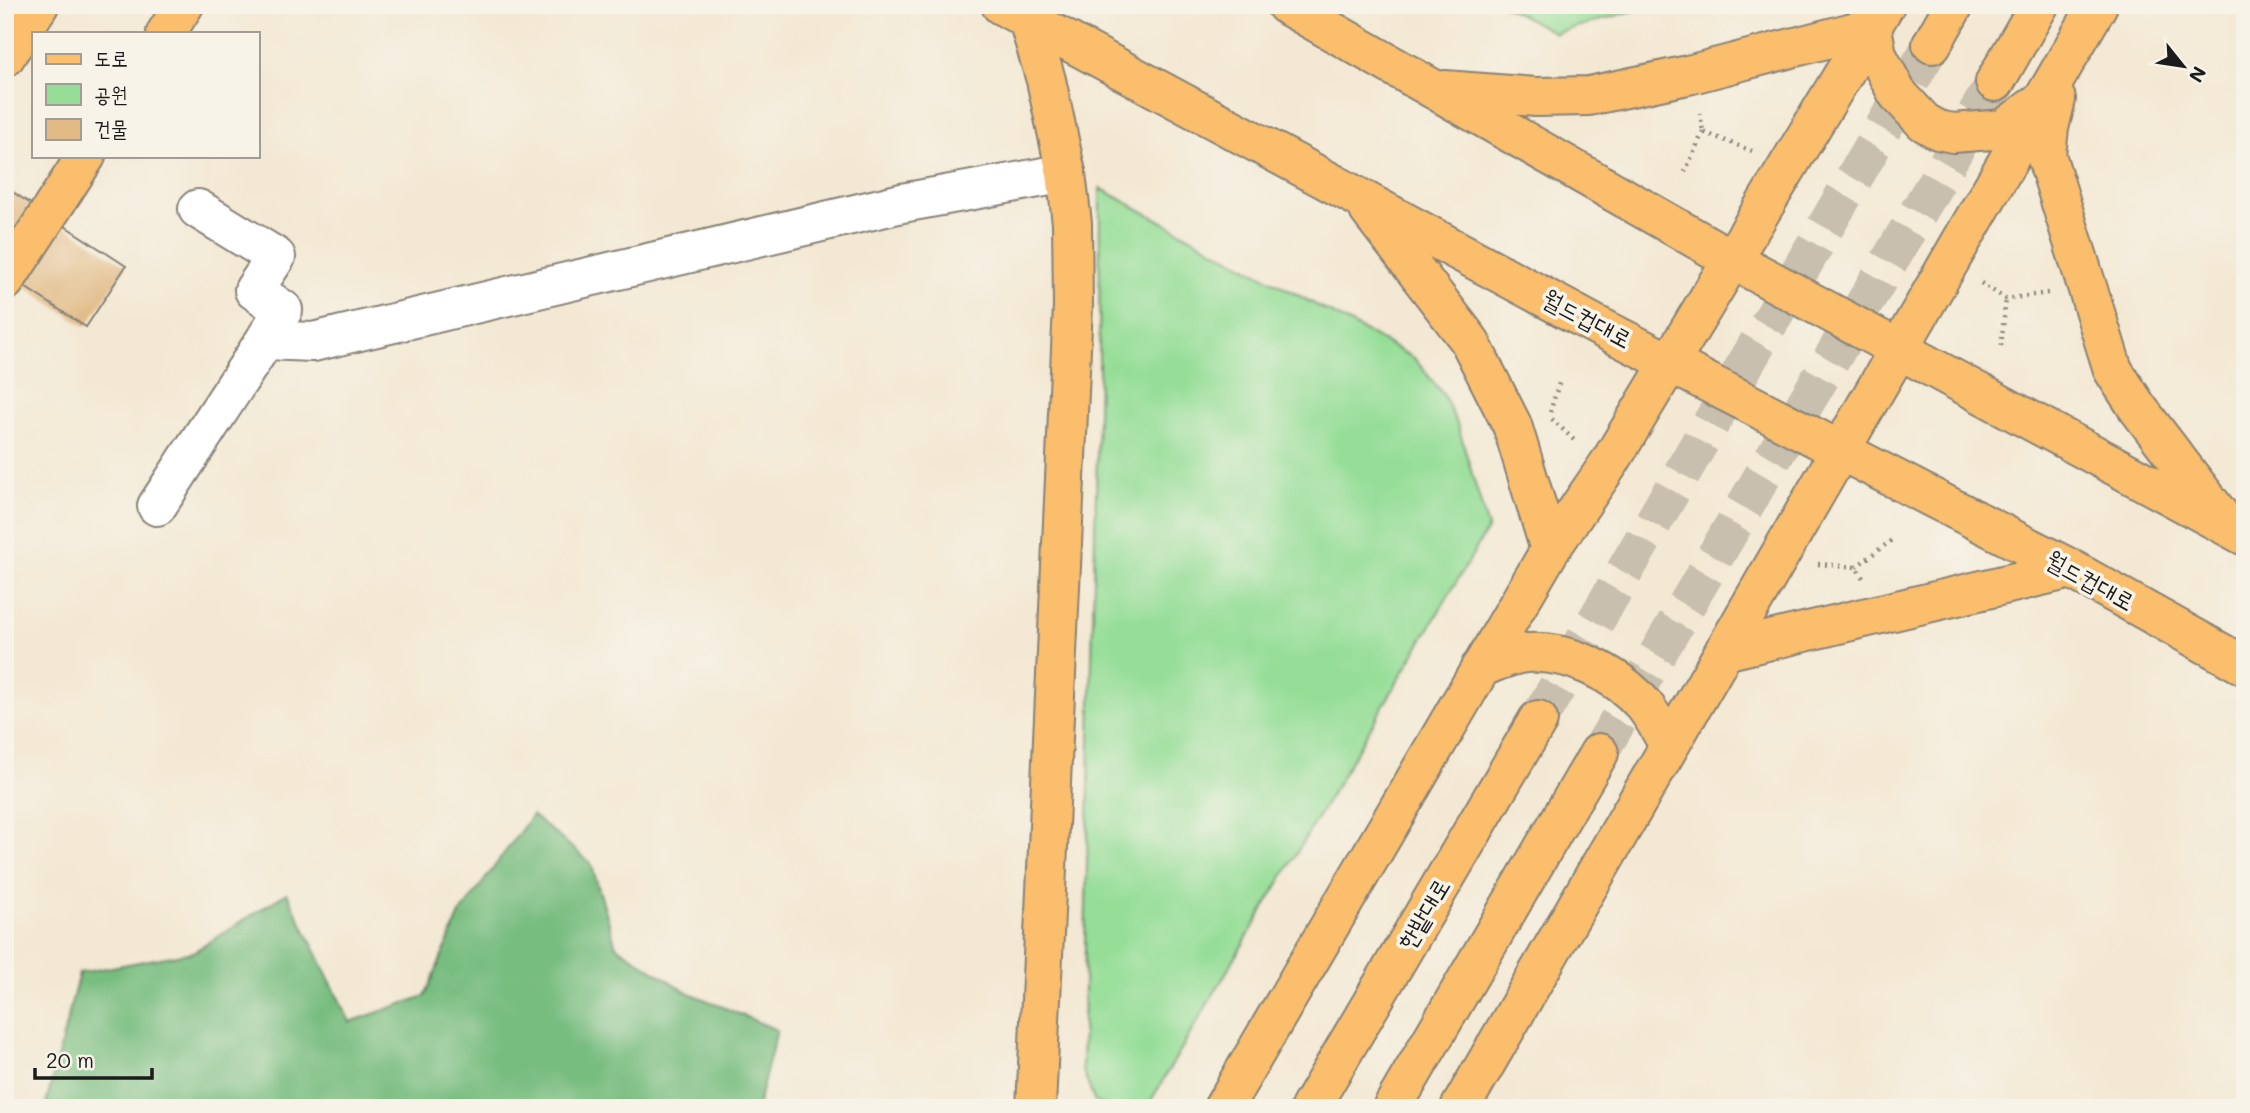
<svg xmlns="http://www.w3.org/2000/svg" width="2250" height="1113" viewBox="0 0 2250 1113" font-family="Mali,'Poor Story',sans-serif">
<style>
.green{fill:#96de98;stroke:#597d5a;stroke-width:2}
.forest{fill:#78bd80;stroke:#4a6c4e;stroke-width:2}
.building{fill:#e1ba85}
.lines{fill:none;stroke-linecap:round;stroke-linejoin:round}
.major-tunnel{stroke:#c8bfae;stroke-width:38;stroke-dasharray:38 19;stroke-linecap:butt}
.minor-casing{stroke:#888278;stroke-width:42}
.major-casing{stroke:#888278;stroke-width:42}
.highway-casing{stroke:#888278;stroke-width:42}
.path{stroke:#888278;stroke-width:4.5;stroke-dasharray:2 5;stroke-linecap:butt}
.minor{stroke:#fff;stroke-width:38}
.major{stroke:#fabe6d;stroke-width:38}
.highway{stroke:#fabe6d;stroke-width:38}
.labels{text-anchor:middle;stroke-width:7;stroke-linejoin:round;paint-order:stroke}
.street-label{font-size:24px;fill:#1c1c1c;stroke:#f7f3e8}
</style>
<rect width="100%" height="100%" fill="#f7f3e8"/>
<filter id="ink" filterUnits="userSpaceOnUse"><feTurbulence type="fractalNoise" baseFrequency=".0143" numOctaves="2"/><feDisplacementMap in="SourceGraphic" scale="14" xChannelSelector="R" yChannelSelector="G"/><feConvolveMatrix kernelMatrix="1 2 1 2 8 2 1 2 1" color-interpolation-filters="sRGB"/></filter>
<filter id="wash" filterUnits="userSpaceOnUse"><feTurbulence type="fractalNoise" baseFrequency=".00686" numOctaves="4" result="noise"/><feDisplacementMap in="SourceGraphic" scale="28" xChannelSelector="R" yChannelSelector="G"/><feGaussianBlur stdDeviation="1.57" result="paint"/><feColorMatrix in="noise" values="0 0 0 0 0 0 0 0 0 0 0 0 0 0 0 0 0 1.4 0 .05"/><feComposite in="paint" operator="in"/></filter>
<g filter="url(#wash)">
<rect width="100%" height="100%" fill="#f3e8d3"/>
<path class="green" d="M1503,5H1654L1555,33Z
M1100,188L1414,358L1443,394L1458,426L1488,528L1150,1102L1116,1108L1095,1102L1082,1069L1099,372Z"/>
<path class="forest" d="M532,815L591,863L616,946L685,991L777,1030L757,1108H45L79,973L193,952L287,893L350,1022L425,996L460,914Z"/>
<g id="blocks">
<path class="building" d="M5,187L126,266L86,327L5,274Z"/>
</g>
</g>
<g filter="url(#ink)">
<use href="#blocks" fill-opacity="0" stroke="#888278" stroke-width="2"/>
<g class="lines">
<path class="major-tunnel" d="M1538,720L1932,44
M1599,753L1995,82"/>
<g class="minor-casing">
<path id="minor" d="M198,209L276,257L254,290L283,310L265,340L313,342L902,203L1066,173
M157,506L265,340"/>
</g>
<g class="major-casing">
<path id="major" d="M1001,5L1594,324L2071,569L2245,666
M1286,5L1733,260L2245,536
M1028,20L1046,80L1066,173L1072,223L1073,305L1036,1108
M1932,44L1954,5
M1995,82L2039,5
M1445,90L1536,97L1589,96L1688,75L1872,27L1877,55L1897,93L1924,122L1938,130L1953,133L2004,129L2037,104
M2056,99L2049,128L2046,155L2113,370L2137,407L2221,517
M1369,210L1469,340L1512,425L1550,550
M1724,651L2071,569
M1480,668C1495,662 1511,654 1527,653C1568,650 1616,673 1643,704C1654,717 1661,731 1669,746
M1223,1108L1550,550L1610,462L1885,5
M1310,1108L1538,720
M1392,1108L1599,753
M1460,1108L2098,5"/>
</g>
<g class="highway-casing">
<path id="highway" d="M166,33L184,5
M5,57L39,5
M5,281L86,156"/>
</g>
<path class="path" d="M1700,113L1703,132L1752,151
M1685,172L1703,132
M1981,283L2006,299L2048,293
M2001,346L2006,299
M1550,412L1560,380
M1552,419L1576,442
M1818,564L1856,567L1863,578
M1856,567L1893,539"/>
<use href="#minor" class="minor"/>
<use href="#major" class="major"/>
<use href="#highway" class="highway"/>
</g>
</g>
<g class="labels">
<g class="street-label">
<text transform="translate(1587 319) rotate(28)" y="8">월드컵대로</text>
<text transform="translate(2090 581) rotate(29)" y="8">월드컵대로</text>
<text transform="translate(1424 914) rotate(-59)" y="8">한밭대로</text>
</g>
</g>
<rect width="2250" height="1113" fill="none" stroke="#f7f3e8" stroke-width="28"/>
<rect x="32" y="32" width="228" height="126" fill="#f7f3e8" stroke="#9f9d96" stroke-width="2"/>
<rect x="46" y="54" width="35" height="10" fill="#fabe6d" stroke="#9f9d96" stroke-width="2"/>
<text x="94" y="66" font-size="21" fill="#1c1c1c">도로</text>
<rect x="46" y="84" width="35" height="21" fill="#96de98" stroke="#9f9d96" stroke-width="2"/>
<text x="94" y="102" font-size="21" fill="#1c1c1c">공원</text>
<rect x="46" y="119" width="35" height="21" fill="#e1ba85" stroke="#9f9d96" stroke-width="2"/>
<text x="94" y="136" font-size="21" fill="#1c1c1c">건물</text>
<g transform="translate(2183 66) rotate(120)" stroke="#f7f3e8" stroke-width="5" paint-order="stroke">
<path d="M0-5L12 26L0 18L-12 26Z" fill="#1c1c1c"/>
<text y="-10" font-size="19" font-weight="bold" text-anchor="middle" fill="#1c1c1c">N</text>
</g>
<path d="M35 1068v10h117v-10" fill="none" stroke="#1c1c1c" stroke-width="3.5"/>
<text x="46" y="1068" font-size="21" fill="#1c1c1c" stroke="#f7f3e8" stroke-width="5" paint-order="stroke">20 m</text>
</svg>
